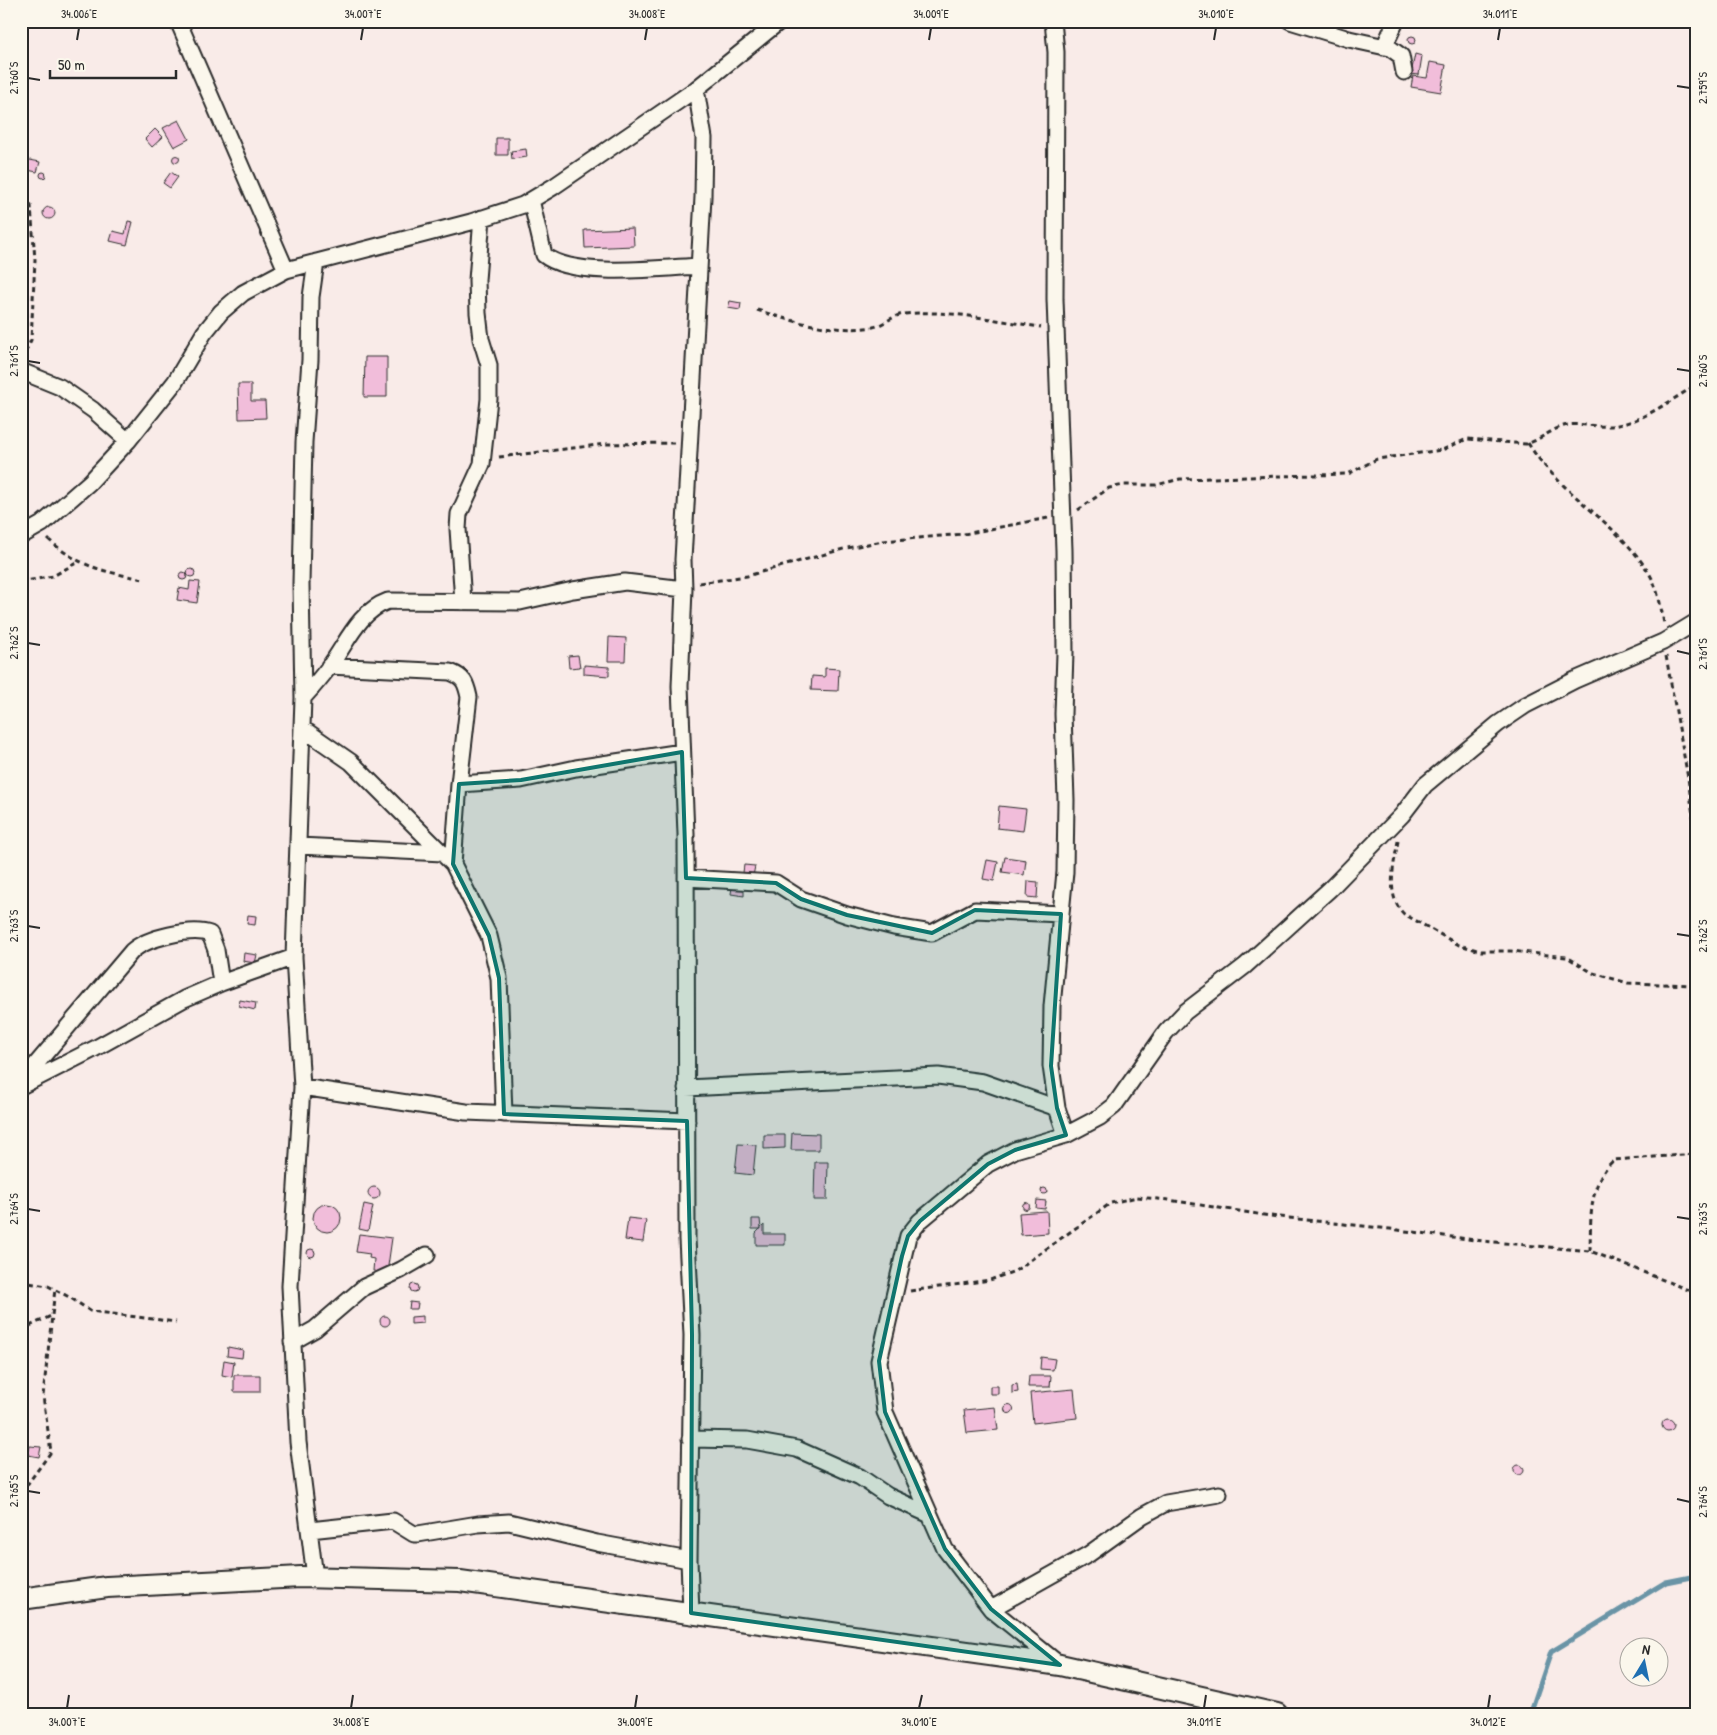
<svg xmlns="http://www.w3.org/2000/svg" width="1717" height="1735" viewBox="0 0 1717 1735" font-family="'Patrick Hand',sans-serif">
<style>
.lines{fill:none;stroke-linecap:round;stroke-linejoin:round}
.stream{stroke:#6b94a6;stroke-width:5}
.building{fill:#f1bdda;stroke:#2b2b2b}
.minor-casing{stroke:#2b2b2b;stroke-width:19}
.tertiary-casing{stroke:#2b2b2b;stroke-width:24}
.path{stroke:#2b2b2b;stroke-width:3;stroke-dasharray:5 4;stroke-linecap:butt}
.minor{stroke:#fbf7ec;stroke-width:15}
.tertiary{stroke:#fbf7ec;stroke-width:20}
.marked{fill:#0f766e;fill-opacity:0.2;stroke:#0f766e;stroke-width:4;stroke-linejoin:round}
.ticks{fill:none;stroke:#2b2b2b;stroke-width:2}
.neatline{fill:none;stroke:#2b2b2b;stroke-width:2}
.ticks-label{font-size:12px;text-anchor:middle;fill:#2b2b2b}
</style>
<rect width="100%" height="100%" fill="#f9ebe8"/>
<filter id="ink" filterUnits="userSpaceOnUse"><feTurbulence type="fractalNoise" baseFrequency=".02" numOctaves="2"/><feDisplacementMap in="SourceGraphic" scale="10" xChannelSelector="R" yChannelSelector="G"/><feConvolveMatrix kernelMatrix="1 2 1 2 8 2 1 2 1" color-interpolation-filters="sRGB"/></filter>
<g filter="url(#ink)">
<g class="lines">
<path class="stream" d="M1530,1714L1551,1652L1666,1582L1696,1576"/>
</g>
<path class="building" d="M1408 40a4 4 0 1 1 8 0a4 4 0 1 1-8 0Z
M1415,54L1422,56L1419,75L1411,74Z
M1430,62L1446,65L1441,92L1411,87L1413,76L1427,78Z
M179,120L189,139L174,147L163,128Z
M155,129L163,137L152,147L145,139Z
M496,138H508V155H496Z
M526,149L527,157L512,159L511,151Z
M172.5 159a3.5 3.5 0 1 1 7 0a3.5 3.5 0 1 1-7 0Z
M25,159L40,162L37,172L23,169Z
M171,172L178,177L170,188L163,183Z
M40 175a3 3 0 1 1 6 0a3 3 0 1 1-6 0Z
M43 213a6 6 0 1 1 12 0a6 6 0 1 1-12 0Z
M128,221L133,222L127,245L110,241L113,231L125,234Z
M633,228L634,246L585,248L584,230Z
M730,301L741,303L740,310L728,308Z
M365,357H387V397H364Z
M238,384H251V401H265L266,418L239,419Z
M187 573a4 4 0 1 1 8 0a4 4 0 1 1-8 0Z
M179 576a4 4 0 1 1 8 0a4 4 0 1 1-8 0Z
M190,581L200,582L197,603L177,600L179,588L189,590Z
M609,637L626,638L625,661H608Z
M578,655L580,667L569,668L568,656Z
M584,665L609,667V676L584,674Z
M825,668L839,669L838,691L811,690L812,676L825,677Z
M999,806L1026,809L1023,831L997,828Z
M1005,857L1026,860L1024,875L1002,872Z
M987,860L998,862L994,881L983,879Z
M744,865L755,866L752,881L742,880Z
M1028,881L1038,882L1037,898L1027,897Z
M732,887L744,889V896L731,894Z
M248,915L256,916L255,925L247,924Z
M244,953L257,955L255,963L243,961Z
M240,1000L256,1003L255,1010L239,1006Z
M792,1133L819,1134V1150H791Z
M764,1135H785V1148L764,1149Z
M738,1144L756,1145L753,1175L735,1173Z
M815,1162H828L827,1200H814Z
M368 1193a6 6 0 1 1 12 0a6 6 0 1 1-12 0Z
M1041 1191a3 3 0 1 1 6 0a3 3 0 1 1-6 0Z
M1037,1200L1046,1201L1045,1209L1036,1208Z
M1022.5 1206a3.5 3.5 0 1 1 7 0a3.5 3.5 0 1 1-7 0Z
M364,1204L373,1206L368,1231L359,1229Z
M313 1218a14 14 0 1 1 28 0a14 14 0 1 1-28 0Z
M1047,1211L1048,1233L1021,1235L1019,1213Z
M628,1218L646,1220L643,1242L625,1240Z
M752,1219H760L761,1229H752Z
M764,1225V1234H785V1245H756V1233Z
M359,1234L392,1238L387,1273L373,1271L374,1259L369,1258L370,1254L356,1252Z
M307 1253a4 4 0 1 1 8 0a4 4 0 1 1-8 0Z
M410 1288a4 4 0 1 1 8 0a4 4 0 1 1-8 0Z
M410,1302L418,1303L417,1309H409Z
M380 1321a5 5 0 1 1 10 0a5 5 0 1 1-10 0Z
M423,1316V1323L411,1324V1317Z
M228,1347L243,1350L242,1358L227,1356Z
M1041,1357L1055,1359L1053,1370L1040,1369Z
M224,1360L234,1362L232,1377L222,1375Z
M234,1375H260V1392H234Z
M1029,1376H1051L1050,1387H1028Z
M1017,1384L1018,1392L1012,1393V1385Z
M990,1386H998V1394H990Z
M1074,1389L1077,1418L1033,1423L1030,1393Z
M1004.5 1409a4.5 4.5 0 1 1 9 0a4.5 4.5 0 1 1-9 0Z
M995,1407L998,1430L967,1433L964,1410Z
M1662 1425a6 6 0 1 1 12 0a6 6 0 1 1-12 0Z
M30,1446L41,1447L39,1457L28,1455Z
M1514 1470a5 5 0 1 1 10 0a5 5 0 1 1-10 0Z"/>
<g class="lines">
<g class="minor-casing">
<path id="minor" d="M178,21L286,270
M1053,21L1056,52L1055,299L1064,550L1065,653L1063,714L1066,800L1065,872L1052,1006L1051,1066L1057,1108L1066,1135
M1290,21L1349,39L1390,48L1401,56L1404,72
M1384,47L1396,21
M531,200L544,255C574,279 661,268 699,266
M21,371L60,387L93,410L128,441
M21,536L42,524L90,482L128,441L175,382L204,333L221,312L243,293L286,270L471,222L523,205L553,187L696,89L780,21
M463,602L458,529L459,514L482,464L489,399V365L481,339L478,313L477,280L482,218
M329,666L450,672C464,677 466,683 469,697L459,784L453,864
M303,698C312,688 321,678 329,667C347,643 358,612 388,601L520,602L573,590L625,582L684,589
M302,728L351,762L453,864L489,936L499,978L504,1114
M459,784L521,780L576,768L682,752
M299,846L443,853
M686,878L776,883L801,899L847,915L894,927L932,933L975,910L1061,914
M21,1082L132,951C146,938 192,927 210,934L216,950L221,983
M23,1085L94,1049L184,999L221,983L294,957
M302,1087L466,1112L687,1121
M686,1088L938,1076L983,1082L1057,1108
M292,1342L315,1329L364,1287L401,1270L427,1255
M690,1439L747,1440L797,1449L860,1477L888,1496L928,1514
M310,1530L393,1521L414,1534H418L478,1524L509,1522L597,1543L689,1560
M315,1577L298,1442L290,1286L302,1087L294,957L303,698L301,584L304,442L310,360L311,297L316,262
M991,1609L1089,1554L1142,1516L1166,1503L1219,1494
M691,1613L689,1560L692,1335L687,1239L686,834L680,686L684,589L683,560L703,197L704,138L696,89
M1060,1665L991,1609L945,1549L885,1412L879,1361L908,1236L920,1221L988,1164L1015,1150L1066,1135L1100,1117L1114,1106L1166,1032L1185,1012L1245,966L1330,889L1402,815L1425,785L1498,724L1526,705L1575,680L1663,642L1696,622"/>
</g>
<g class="tertiary-casing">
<path id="tertiary" d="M21,1599L107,1587L301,1577L460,1581L1060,1665L1277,1714"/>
</g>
<path class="path" d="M21,189L31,206L35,260L31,340L23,357
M757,310C794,322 834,333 873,327C884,325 893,315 904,314C947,309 998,321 1041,327
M1528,443C1559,494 1618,522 1649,573C1658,588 1661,607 1664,624
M499,457L606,444L674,443
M1078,510L1109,488L1124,485H1156L1180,479L1348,474L1377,459L1442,450L1467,439L1526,444C1541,440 1552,428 1568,425C1581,423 1596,427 1610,426C1640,424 1671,400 1696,385
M48,539C79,567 104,572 144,579
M21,582L53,576L78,562
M699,583L747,576L847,548L883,541L964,534L1048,518
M1666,656L1688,778L1696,838
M1398,841C1394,864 1385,896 1404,914L1459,945L1481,951H1511L1567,957L1593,973L1628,983L1696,985
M1590,1251C1591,1220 1588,1183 1614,1160L1696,1154
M21,1282L48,1286L71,1298L90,1311L176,1322
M910,1291L990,1280L1015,1271L1111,1203L1137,1197L1169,1200L1270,1216L1390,1229L1483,1241L1590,1251L1696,1293
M21,1330L53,1315
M21,1493L51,1452L43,1396L55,1289"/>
<use href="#minor" class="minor"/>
<use href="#tertiary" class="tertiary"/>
</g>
</g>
<path class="marked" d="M682,752L686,878L776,883L801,899L847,915L932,933L975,910L1061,914L1051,1066L1057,1108L1066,1135L1015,1150L988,1164L920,1221L908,1236L902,1256L879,1361L885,1412L945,1549L991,1609L1060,1665L691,1613L692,1335L687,1121L504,1114L499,978L489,936L453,864L459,784L521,780Z"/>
<path class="ticks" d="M77,40L79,28M361,40L363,28M645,40L647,28M929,40L931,28M1214,40L1216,28M1498,40L1500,28M28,78L40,80M1677,86L1690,88M28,361L40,363M1677,369L1690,371M28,643L40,645M1677,651L1690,654M28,926L40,928M1677,934L1690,936M28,1209L40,1211M1677,1217L1690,1219M28,1491L40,1493M1677,1499L1690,1502M67,1708L69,1695M351,1708L353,1695M635,1708L637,1695M919,1708L922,1695M1204,1708L1206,1695M1488,1708L1490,1695"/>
<rect width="1717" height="1735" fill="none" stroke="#fbf7ec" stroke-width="55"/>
<g transform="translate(1644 1662) rotate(10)"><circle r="24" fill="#fbf7ec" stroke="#a8a59f"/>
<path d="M0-4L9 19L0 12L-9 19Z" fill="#1f6fb2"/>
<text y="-8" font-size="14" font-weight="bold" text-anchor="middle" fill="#2b2b2b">N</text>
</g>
<path d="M50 70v8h126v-8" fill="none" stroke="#2b2b2b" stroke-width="2.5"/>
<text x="58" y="70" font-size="15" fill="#2b2b2b" stroke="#fbf7ec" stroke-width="4" paint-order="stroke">50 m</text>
<rect x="28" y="28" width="1662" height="1680" class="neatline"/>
<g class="ticks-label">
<text x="79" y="18">34.006°E</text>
<text x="363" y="18">34.007°E</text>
<text x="647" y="18">34.008°E</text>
<text x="931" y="18">34.009°E</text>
<text x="1216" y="18">34.010°E</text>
<text x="1500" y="18">34.011°E</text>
<text transform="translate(14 78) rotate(-90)" y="4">2.760°S</text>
<text transform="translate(1703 88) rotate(-90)" y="4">2.759°S</text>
<text transform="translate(14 361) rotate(-90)" y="4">2.761°S</text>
<text transform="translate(1703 371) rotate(-90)" y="4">2.760°S</text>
<text transform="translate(14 643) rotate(-90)" y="4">2.762°S</text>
<text transform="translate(1703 654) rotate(-90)" y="4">2.761°S</text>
<text transform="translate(14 926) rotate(-90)" y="4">2.763°S</text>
<text transform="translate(1703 936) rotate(-90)" y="4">2.762°S</text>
<text transform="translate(14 1209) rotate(-90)" y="4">2.764°S</text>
<text transform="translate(1703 1219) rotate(-90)" y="4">2.763°S</text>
<text transform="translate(14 1491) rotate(-90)" y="4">2.765°S</text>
<text transform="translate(1703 1502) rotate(-90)" y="4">2.764°S</text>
<text x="67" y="1726">34.007°E</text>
<text x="351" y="1726">34.008°E</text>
<text x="635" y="1726">34.009°E</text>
<text x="919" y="1726">34.010°E</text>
<text x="1204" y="1726">34.011°E</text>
<text x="1488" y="1726">34.012°E</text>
</g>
</svg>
